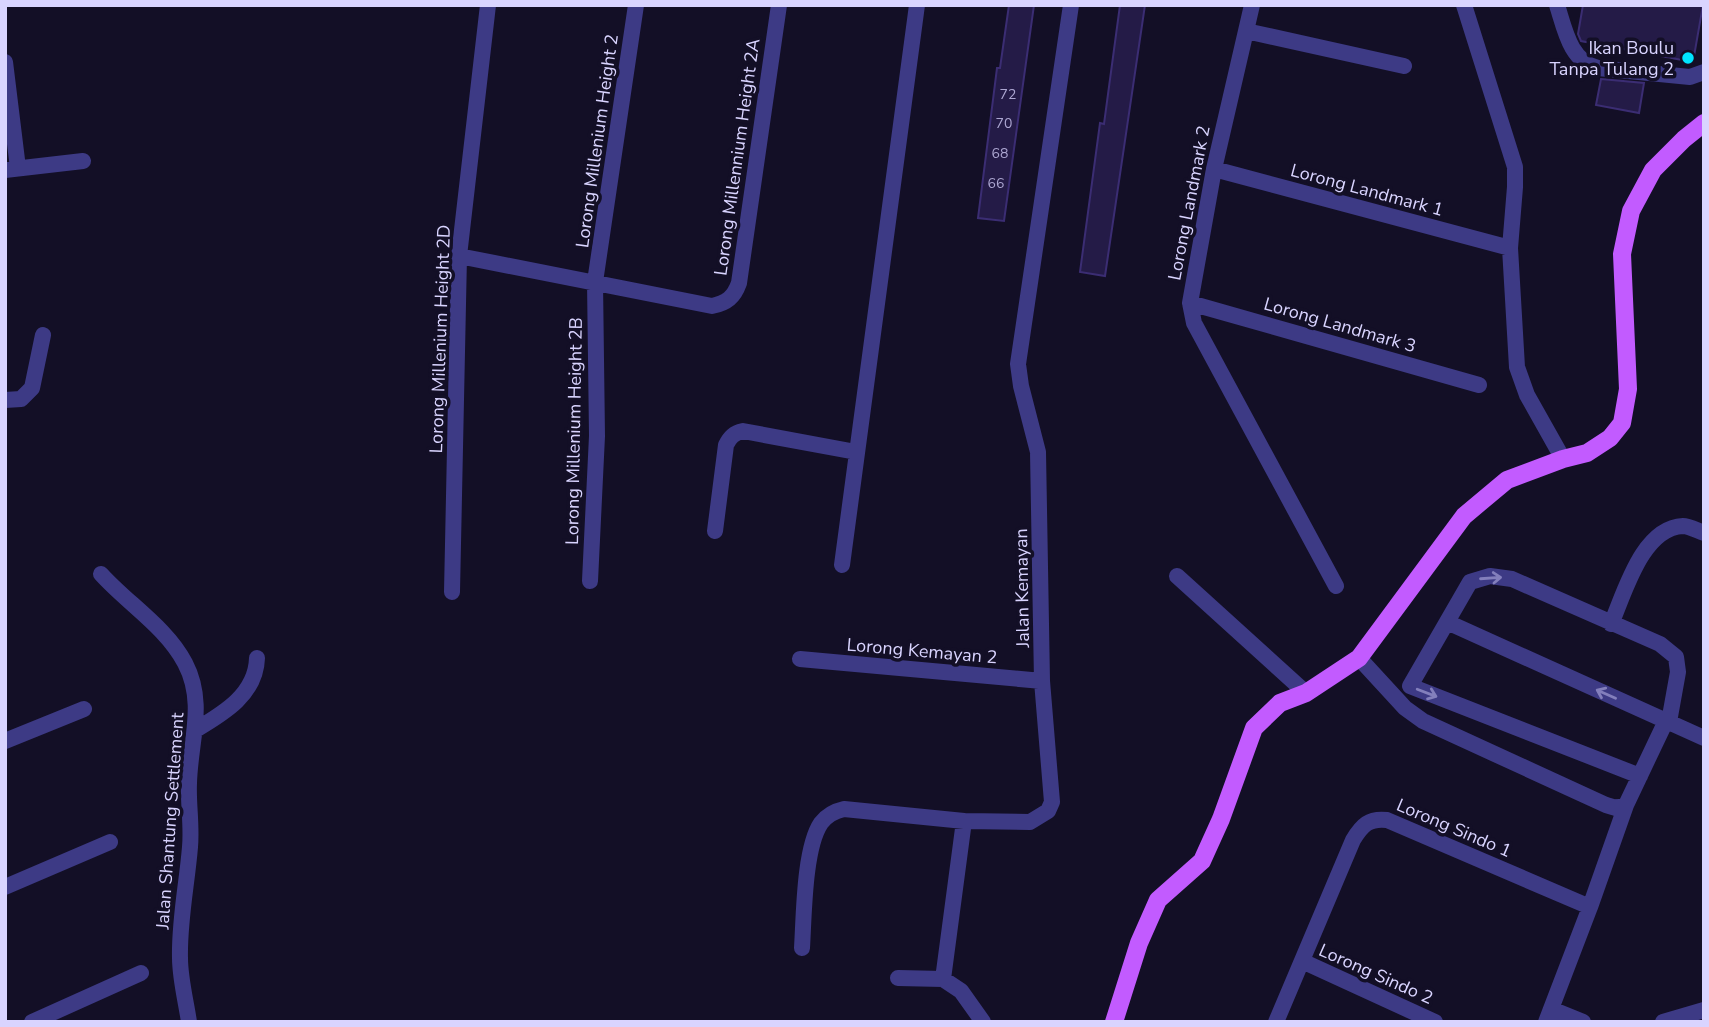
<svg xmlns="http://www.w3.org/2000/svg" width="1709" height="1027" viewBox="0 0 1709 1027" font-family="'Nunito Sans',sans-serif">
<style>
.building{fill:#241b47;stroke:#3b2d73;stroke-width:2}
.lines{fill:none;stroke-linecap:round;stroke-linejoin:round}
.minor{stroke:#3d3a85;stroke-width:16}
.major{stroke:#c25bff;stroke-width:18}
.oneway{stroke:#837fbc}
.poi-dot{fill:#00e5ff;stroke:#130f26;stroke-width:2.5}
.labels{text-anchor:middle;stroke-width:7;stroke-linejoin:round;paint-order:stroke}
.number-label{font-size:14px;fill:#aca6d1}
.poi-label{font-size:18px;fill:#d9d4ff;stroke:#130f26;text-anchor:end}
.street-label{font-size:18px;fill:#d9d4ff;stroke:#130f26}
</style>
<rect width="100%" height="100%" fill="#130f26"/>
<path class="building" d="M1009,5H1034L1004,221L978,218L997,68H1000Z
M1120,5H1145L1105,276L1080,272L1100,123L1104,124Z
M1583,5H1703L1693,62L1581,41L1578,34Z
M1601,79L1644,83L1639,113L1596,105Z"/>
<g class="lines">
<path class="minor" d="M1252,5L1214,169L1190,303L1194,323L1336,586
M1464,5L1515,167V187L1510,248L1517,367L1527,395L1563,459
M1557,5C1565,30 1570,61 1598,68L1690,77L1704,72
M1246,31L1404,66
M5,62L18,168
M1214,169L1510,248
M5,170L83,161
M459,256L712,306C727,303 734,297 739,283L779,5
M1190,303L1479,385
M5,400L21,399L32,388L43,335
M715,531L726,445C730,437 734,433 743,431L856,452
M842,565L917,5
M101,574C128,604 166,627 185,663C206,703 190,741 189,783C188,804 192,825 190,847C187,884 179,921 180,958C180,979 186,1001 189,1022
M1177,576L1306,693
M590,581L597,436L595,282L636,5
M452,592L459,256L488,5
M1447,622L1704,738
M1611,624C1625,592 1642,528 1683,526C1689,526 1698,531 1704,533
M1359,658L1405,708L1423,721L1606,805L1616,808L1626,805
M800,659L1042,681
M197,729C224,713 256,694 257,658
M5,741L84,709
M5,887L110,842
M802,948C804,916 804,848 821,823C827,815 835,811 844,809L964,821L1030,822L1048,811L1052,802L1042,681L1038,452L1021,386L1018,364L1071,5
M1302,961L1435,1022
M898,978L943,979L961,991L983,1022
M943,979L964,821
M1551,1009L1583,1022
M32,1022L141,973
M1276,1022L1353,840C1362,825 1369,818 1387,820L1590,907
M1546,1022L1590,907L1626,805L1664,725L1669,722L1678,672L1676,657L1660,644L1512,579L1490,576L1470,582L1410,686L1640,776
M1663,1022L1704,1010"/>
<path class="major" d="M1114,1022L1139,943L1158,900L1202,861L1221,819L1254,728L1280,703L1306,693L1359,658L1464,516L1507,480L1563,459L1587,453L1610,438L1622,423L1628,389L1622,254L1631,211L1653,170L1684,139L1704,123"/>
</g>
<defs><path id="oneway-shaft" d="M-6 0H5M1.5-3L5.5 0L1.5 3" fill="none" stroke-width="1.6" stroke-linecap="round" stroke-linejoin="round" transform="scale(1.75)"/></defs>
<g class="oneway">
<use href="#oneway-shaft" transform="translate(1491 578) rotate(-4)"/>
<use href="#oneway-shaft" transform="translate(1427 693) rotate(21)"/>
<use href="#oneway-shaft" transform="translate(1606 694) rotate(-156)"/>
</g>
<circle class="poi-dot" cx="1688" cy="58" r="7"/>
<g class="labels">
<g class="number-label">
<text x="1008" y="99">72</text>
<text x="1004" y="128">70</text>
<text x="1000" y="158">68</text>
<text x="996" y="188">66</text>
</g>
<g class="poi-label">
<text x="1674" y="54">Ikan Boulu<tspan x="1674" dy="21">Tanpa Tulang 2</tspan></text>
</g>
<g class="street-label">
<text transform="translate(597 141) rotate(-82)" y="6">Lorong Millenium Height 2</text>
<text transform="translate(737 157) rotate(-82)" y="6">Lorong Millennium Height 2A</text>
<text transform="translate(1367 190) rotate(15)" y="6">Lorong Landmark 1</text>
<text transform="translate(1189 203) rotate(-79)" y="6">Lorong Landmark 2</text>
<text transform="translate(1340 325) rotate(16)" y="6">Lorong Landmark 3</text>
<text transform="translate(440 339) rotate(-88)" y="6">Lorong Millenium Height 2D</text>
<text transform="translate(574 431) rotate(-89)" y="6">Lorong Millenium Height 2B</text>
<text transform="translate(1022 588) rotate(-91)" y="6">Jalan Kemayan</text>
<text transform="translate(922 651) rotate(5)" y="6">Lorong Kemayan 2</text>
<text transform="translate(170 821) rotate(-86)" y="6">Jalan Shantung Settlement</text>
<text transform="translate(1454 828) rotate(23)" y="6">Lorong Sindo 1</text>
<text transform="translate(1376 974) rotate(24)" y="6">Lorong Sindo 2</text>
</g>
</g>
<rect width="1709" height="1027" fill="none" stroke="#d9d4ff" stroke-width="14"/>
</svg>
